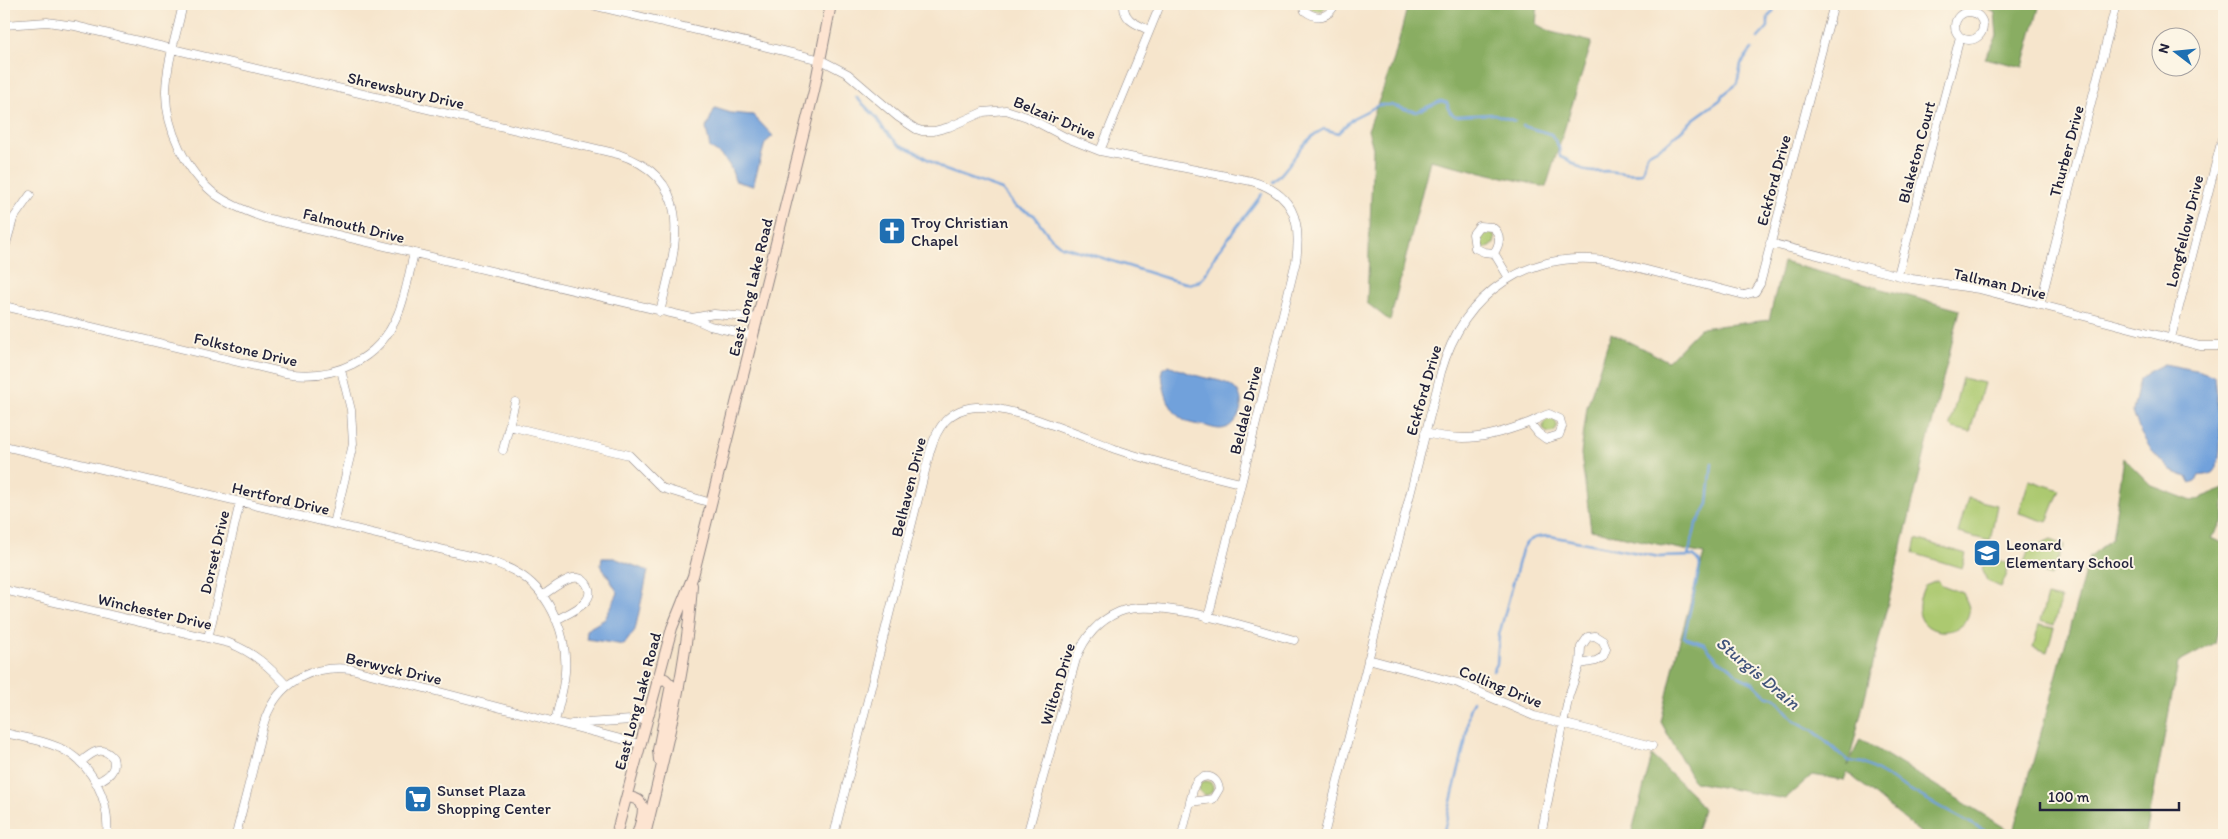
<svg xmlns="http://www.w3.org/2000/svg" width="2228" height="839" viewBox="0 0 2228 839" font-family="Itim,sans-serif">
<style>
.green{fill:#acc970;stroke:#677656}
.forest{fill:#89ad62;stroke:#56684e}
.water{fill:#71a1db;stroke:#4a628b}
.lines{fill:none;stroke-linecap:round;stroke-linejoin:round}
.stream{stroke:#71a1db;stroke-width:2.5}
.street-casing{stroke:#8c8484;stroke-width:9}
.secondary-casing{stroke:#8c8484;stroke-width:12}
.street{stroke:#fff;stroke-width:8}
.secondary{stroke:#fde4d1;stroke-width:10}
.labels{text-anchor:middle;stroke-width:4;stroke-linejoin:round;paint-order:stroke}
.street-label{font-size:16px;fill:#22223b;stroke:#fcf5e5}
.poi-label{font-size:16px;fill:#22223b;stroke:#fcf5e5;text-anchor:start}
.water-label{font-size:18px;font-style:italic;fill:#42557b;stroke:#fcf5e5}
</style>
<rect width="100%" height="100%" fill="#fcf5e5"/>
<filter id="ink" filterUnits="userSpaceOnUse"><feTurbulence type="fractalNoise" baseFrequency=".02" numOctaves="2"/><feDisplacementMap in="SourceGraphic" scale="10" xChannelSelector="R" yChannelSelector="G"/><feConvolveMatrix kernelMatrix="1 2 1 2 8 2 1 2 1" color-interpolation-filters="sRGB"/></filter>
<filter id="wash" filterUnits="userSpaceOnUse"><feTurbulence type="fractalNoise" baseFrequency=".0096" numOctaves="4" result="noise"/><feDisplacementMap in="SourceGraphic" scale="20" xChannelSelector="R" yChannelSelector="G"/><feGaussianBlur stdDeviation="1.12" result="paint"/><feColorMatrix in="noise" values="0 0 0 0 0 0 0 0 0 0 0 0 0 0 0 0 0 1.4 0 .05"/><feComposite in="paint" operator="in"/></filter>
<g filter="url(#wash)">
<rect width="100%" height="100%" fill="#f6e5cc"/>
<path class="green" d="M1308,4H1329L1321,11L1313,10Z
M1477 239a9 9 0 1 1 18 0a9 9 0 1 1-18 0Z
M1962,378L1984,383L1970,432L1953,428L1950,425Z
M1543 426a7 7 0 1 1 14 0a7 7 0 1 1-14 0Z
M2029,480L2060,490L2047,522L2019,513Z
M1968,498L1997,505L1990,541L1958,533Z
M1916,539L1966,554L1962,568L1913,553Z
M2051,540L2064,545L2051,576L2023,565L2030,547L2038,549L2040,545Z
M1990,556L2006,563L2007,574L2001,587L1987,581L1982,568Z
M1937,580L1942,585L1963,593C1965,598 1968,603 1969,608C1973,642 1897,642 1925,585Z
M2047,596L2061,599L2054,625L2040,621Z
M2039,625L2054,628L2047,652L2033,647Z
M1199 788a7 7 0 1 1 14 0a7 7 0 1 1-14 0Z"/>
<path class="forest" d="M1408,4H1538L1536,24L1551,32L1592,42L1546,187L1430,160L1390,321L1367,303L1373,148L1368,130L1394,59Z
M1981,4H2040L2023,67L1985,58L1997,36L1995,13Z
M1783,262L1960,310L1848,766L1860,739L2010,831L2007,835H1923L1847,772L1844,780L1812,775L1785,799L1694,782L1661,722L1678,647L1704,554L1591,530L1581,454L1587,407L1611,333L1668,361L1700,328L1769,320Z
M2124,458L2152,486L2192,501L2224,489V521L2211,538L2224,544V605L2215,643L2178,663L2146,835H2013L2089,557L2112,539Z
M1652,756L1693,795L1703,810L1695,835H1631Z"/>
<path class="water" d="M715,108L731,113L753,115L773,136L765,143L753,186L735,181C731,164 725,157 710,148L706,128Z
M2164,364L2200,371L2214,376C2216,400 2228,455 2213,472C2210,475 2202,475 2198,476L2196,481L2190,483L2187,477L2171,471L2152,451L2140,432L2133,411L2140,379L2150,371Z
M1169,365C1180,370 1190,374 1202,377C1213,380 1225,380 1234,388C1247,398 1241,419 1228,427C1221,431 1213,428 1206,426C1200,425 1192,424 1187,422C1168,413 1162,387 1162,369Z
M602,558H614L648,571L635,630L624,645L587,639L586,630L605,619L618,593L601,565Z"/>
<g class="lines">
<path class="stream" d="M1758,38L1768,27V17L1773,12L1774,4
M856,97L876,117L883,128L898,144L916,152L945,170L1002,190L1015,206L1034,215L1050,237L1061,246L1090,254L1169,279L1190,284L1200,281L1205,275L1216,254L1262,194
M1523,126L1551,134L1559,147L1560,157C1570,159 1575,166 1584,170C1592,174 1598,171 1607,171C1619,172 1629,175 1642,173L1647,154L1666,144L1695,118L1720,100L1724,94L1737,84L1741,64L1752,49
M1273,182C1295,163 1298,142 1324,129L1338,133L1353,118L1379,105H1390L1416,112L1441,101L1447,103L1450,112L1455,116L1494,114L1515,121
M1688,556L1696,525L1708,504L1712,463
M1493,671L1497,664L1499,635L1522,550C1527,538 1538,536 1550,536L1659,557L1693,556L1699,561L1700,566L1684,637L1704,644L1718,660L1728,665L1738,676L1753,683L1766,696L1776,699L1794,720L1814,731L1848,761L1863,763L1940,807L1993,835
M1443,835L1465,743L1469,710L1473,701"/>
</g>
</g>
<g filter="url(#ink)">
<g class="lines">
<g class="street-casing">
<path id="street" d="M183,4C177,33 167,61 166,90C165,128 186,172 216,195C230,205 248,212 265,218L692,318
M588,4L821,60L848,74L898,117L916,129L922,131H934L949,127L983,112L1006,110L1027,117L1067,138L1100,151L1251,181C1293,193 1302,220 1296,261L1208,618
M1124,4C1123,20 1136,24 1149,30
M1302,4L1305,11C1317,20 1329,18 1335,4
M1955 26a14 14 0 1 1 28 0a14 14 0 1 1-28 0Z
M4,25L47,22L75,26L618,154C699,180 675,250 660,312
M1100,151L1158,10V4
M1770,243L1912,279L1979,289L2200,346H2224
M4,251L13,219L30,195
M1494,253L1484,252L1475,248L1473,234L1479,226L1492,227C1502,234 1500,244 1494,253L1509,278
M1898,275L1960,37
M2040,305L2116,4
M4,306L285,373C333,381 379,361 398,314C406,295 409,273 414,253
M753,336L710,326L692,318L714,314L758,318
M2171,338L2224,131
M509,426L629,455L662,488L711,503
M1425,433C1466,443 1490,437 1528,423C1535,421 1541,416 1549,414L1560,419L1562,427L1559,435L1546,439L1538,433L1530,423
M4,446L478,558C493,562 507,566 521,575C551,595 568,636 565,672C564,689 559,705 555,721
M503,450L515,402
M334,524L353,444L351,410L341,370
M4,590L229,643C253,652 270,667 287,686
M542,596C551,590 562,580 573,578C578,577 583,579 586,583C600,602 568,613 556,620
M208,638L240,502
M1368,659L1458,683L1534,716L1652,746
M572,724L646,719
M4,733C23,737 42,740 60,748C93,764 110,800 107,835
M81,762C91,753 102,744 113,758C117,772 107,777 96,783
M236,835C242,810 249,785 255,760C259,745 261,726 268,712C283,679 315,665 351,669L640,744
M834,835L930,451C937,427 949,409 976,407C1011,405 1080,436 1115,449C1156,463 1198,473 1240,483
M1027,835L1076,659C1084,638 1098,621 1119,612C1156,596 1254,629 1294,640
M1182,835L1194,786C1200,772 1217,774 1219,789L1213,799L1190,802
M1324,835L1441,372C1464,292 1529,248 1612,261L1744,295L1755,292L1760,284L1834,4
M1541,835L1569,695L1580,664L1581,647L1588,637L1595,636L1603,641L1606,649L1603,657L1596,661L1580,664"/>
</g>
<g class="secondary-casing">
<path id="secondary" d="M657,681L665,679L671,685L658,750L659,760L662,762
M627,797C652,799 641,819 637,835
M616,835L672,628L693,576L814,91L831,4
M645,835C665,753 687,669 692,585"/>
</g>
<use href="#street" class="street"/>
<use href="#secondary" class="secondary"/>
</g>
</g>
<defs>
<g id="church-square" transform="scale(1.4375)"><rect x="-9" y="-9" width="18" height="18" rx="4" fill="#1f6fb2" stroke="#fcf5e5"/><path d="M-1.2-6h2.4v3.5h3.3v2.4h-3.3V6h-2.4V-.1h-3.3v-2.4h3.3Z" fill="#fff"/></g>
<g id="school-square" transform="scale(1.4375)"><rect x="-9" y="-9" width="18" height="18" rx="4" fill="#1f6fb2" stroke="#fcf5e5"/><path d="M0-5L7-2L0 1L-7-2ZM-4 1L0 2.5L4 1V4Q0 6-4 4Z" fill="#fff"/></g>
<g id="supermarket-square" transform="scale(1.4375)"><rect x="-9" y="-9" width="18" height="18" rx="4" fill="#1f6fb2" stroke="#fcf5e5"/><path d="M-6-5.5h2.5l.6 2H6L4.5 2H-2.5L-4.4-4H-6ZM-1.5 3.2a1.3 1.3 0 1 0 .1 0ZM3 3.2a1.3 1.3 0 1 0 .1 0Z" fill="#fff"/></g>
</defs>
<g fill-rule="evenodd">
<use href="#church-square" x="892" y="231"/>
<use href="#school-square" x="1987" y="553"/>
<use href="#supermarket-square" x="418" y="799"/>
</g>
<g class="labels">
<g class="street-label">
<text transform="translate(406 90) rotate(13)" y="6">Shrewsbury Drive</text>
<text transform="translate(1055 117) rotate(23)" y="6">Belzair Drive</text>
<text transform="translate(2066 151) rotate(-75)" y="6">Thurber Drive</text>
<text transform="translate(1916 152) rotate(-75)" y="6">Blaketon Court</text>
<text transform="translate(1773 180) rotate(-75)" y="6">Eckford Drive</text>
<text transform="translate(354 225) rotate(14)" y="6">Falmouth Drive</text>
<text transform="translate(2184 231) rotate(-76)" y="6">Longfellow Drive</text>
<text transform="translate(2000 283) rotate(13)" y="6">Tallman Drive</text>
<text transform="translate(750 287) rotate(-76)" y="6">East Long Lake Road</text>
<text transform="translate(246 349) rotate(13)" y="6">Folkstone Drive</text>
<text transform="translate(1423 390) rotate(-74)" y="6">Eckford Drive</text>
<text transform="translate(1245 410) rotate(-76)" y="6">Beldale Drive</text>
<text transform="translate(908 487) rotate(-76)" y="6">Belhaven Drive</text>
<text transform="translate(281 498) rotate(13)" y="6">Hertford Drive</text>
<text transform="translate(214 552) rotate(-77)" y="6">Dorset Drive</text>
<text transform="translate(155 611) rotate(13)" y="6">Winchester Drive</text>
<text transform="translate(394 668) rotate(13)" y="6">Berwyck Drive</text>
<text transform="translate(1057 684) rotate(-73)" y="6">Wilton Drive</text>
<text transform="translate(1501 686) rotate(22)" y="6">Colling Drive</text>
<text transform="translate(637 701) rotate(-75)" y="6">East Long Lake Road</text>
</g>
<g class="poi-label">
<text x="911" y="228">Troy Christian<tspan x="911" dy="18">Chapel</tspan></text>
<text x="2006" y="550">Leonard<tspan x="2006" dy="18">Elementary School</tspan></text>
<text x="437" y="796">Sunset Plaza<tspan x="437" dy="18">Shopping Center</tspan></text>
</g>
<g class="water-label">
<text transform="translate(1758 673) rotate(40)" y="6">Sturgis Drain</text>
</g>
</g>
<rect width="2228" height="839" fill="none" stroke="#fcf5e5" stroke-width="20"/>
<g transform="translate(2176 52) rotate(286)"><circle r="24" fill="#fcf5e5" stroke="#a5a1a1"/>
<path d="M0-4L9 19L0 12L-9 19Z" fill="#1f6fb2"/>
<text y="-8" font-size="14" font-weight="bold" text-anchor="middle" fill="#22223b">N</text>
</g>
<path d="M2040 802v8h139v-8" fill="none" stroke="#22223b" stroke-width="2.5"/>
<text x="2048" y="802" font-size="15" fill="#22223b" stroke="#fcf5e5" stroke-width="4" paint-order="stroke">100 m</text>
</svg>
